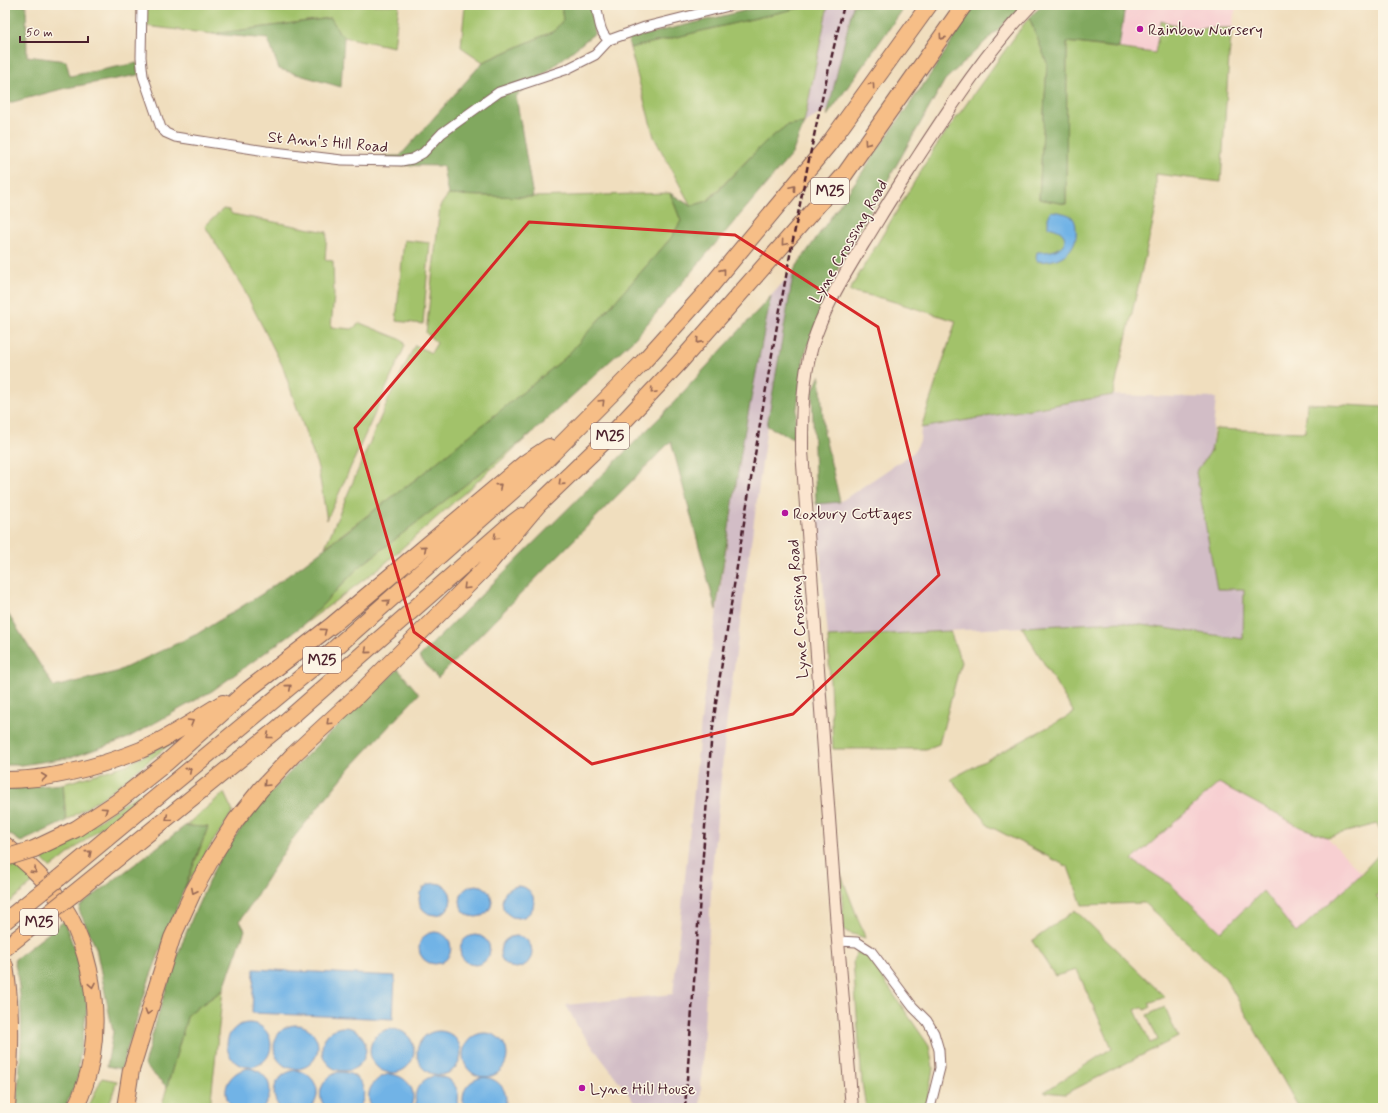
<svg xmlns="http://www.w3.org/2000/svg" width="1388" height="1113" viewBox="0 0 1388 1113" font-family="Mynerve,sans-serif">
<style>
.built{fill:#f7cfd1}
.industrial{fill:#d2bdc6}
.green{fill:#a2c26a;stroke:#76704a}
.forest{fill:#81a85e;stroke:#666444}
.water{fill:#71b3e6;stroke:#5e6988}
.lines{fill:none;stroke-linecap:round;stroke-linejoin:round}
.street-casing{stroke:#84625e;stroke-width:11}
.secondary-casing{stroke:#84625e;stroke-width:14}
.highway-casing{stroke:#84625e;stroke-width:18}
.street{stroke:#fff;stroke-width:9}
.secondary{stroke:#fbe5cf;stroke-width:12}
.highway{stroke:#f6be87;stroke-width:16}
.rail{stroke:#4a1f2b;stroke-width:2.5;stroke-dasharray:6 3;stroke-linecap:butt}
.highway-bridge-casing{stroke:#84625e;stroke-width:18;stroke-linecap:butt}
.highway-bridge{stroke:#f6be87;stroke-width:16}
.oneway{stroke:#976754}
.marked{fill:none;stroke:#d62828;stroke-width:3;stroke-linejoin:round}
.poi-dot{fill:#b5179e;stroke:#fcf5e5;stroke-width:1.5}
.labels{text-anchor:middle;stroke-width:3;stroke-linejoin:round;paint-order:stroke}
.shield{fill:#fcf5e5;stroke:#7f5f63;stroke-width:1}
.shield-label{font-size:15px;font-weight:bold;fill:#4a1f2b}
.poi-label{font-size:16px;fill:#4a1f2b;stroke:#fcf5e5;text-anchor:start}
.street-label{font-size:16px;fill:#4a1f2b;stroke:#fcf5e5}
</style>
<rect width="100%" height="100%" fill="#fcf5e5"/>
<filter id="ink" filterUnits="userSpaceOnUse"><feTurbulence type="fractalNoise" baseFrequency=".025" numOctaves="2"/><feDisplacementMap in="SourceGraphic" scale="8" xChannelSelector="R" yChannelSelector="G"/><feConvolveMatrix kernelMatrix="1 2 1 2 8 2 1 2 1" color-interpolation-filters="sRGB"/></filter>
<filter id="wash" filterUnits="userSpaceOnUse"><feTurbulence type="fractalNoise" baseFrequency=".012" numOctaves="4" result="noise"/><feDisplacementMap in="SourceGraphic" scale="16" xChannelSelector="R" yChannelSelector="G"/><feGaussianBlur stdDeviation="0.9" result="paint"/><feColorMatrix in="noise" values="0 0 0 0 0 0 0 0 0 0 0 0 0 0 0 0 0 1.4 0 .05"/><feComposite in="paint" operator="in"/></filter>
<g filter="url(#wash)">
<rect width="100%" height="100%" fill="#f0debe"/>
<path class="built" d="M1125,5H1237L1234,15L1232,28H1203L1194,30L1161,21L1155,53L1119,48Z
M1219,783L1300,827L1327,837L1362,874L1296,933L1221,932L1170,884L1132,860Z"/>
<path class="industrial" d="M828,5H853L829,109L804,123Z
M794,270L767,426L726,726L712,871L700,1108H639L579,1029L566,1005L673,994L703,703L743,440L771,296Z
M1113,395L1216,398L1211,451L1196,472L1244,588L1243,639L1120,622L828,637L816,504L840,502L914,452L920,441L921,428Z"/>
<path class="green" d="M146,5H399L394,47L344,37L339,32L330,18L213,34L145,26Z
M465,5H561L563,20L554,31L483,62L461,47Z
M811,5H828L804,123L787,125L764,143L707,201L691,206L654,137L630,48Z
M1029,17L1047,63L1039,199L1066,204L1067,42L1155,53L1161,21L1194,30L1203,28H1232L1229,57L1221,182L1156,174V209L1113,395L921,428L956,321L885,299L849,291L934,149Z
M670,193L681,221L671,238L565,358L416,479L325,547L388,400L415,345L431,353L437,343L426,333L440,206L448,195L533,197Z
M223,209L229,210L232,214L327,232L325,260L333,261L334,296L331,327L352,329L360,323L402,340L405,346L327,520L318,468L282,365L243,288L205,226Z
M404,240L430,243L423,324L396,321Z
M1307,403L1383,407V835L1377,824L1327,837L1300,827L1219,783L1132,860L1170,884L1221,932L1263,891L1296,933L1357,878L1383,850V893L1376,896L1383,902V1108H1299L1225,977L1144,903L1082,905L1068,867L989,826L951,779L1074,713L1022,627L1120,622L1243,639L1244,589H1217L1196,472L1211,451L1215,429L1305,432Z
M532,433L382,566L302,626L358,568Z
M950,631L961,662L939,744L926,749H833L828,637Z
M175,740L106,795L66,821L63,784L126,765Z
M144,789L139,797L51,868L39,856L73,839Z
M224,793L233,812L208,849L185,889L208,827L185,826Z
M17,863L35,881L5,906V867Z
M840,872L865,937V938L847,932L844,929Z
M1075,910L1165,997L1149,1003L1151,1007L1145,1010L1142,1007L1135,1010L1150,1043L1158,1040L1147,1015L1165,1007L1178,1037L1065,1094L1044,1092L1112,1048L1077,970L1055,976L1032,941Z
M857,952L868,957L929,1046L933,1068L926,1108H866L862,1083L853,961Z
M223,990L210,1108H161L188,1014Z
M102,1078L117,1081L108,1108H88Z"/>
<path class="forest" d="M5,5H26L27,56L66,61L70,76L137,63L138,75L66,88L5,104Z
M561,5H590L595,33L516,96L533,197L448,195L443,166L381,165L382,156H400L483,62L554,31L563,20Z
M768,5H811L630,48L628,39Z
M853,5H906L827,116Z
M974,5H1024L945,80L840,264L804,356L793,438L767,426L794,270L939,62Z
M1043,5H1125L1119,48L1067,42L1066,204L1039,199L1047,63L1029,17Z
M331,18L339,32L344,37L341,87L279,69L268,39L213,34Z
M804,123L792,154L635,338L532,433L358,568L302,626L212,691L126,739L73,757L22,765H5V609L54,687L116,672L197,634L262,594L304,564L416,479L565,358L671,238L681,221L670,193L691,206L708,201L764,143L787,125Z
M771,296L743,440L716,610L671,441L438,678L419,657L665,412Z
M820,375L824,433L840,502L816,504L812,393Z
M398,669L419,694L350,768L291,841L240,921L245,930L223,990L188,1014L167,1087L144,1065C160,1007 176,951 202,896C207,886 211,874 217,864C262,789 336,729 398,669Z
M63,784L66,821L21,842L5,831V789Z
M185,826L208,827L149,980L121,1069L107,1066L113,1032L96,948L79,910L80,906Z
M64,921L84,975L87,1008L78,1068L82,1067L65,1108H16C21,1059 26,1008 14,960Z"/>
<path class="water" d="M1051,211C1057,212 1068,213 1072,217C1075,220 1076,225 1076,229C1079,251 1057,264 1037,261L1036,257L1037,252C1048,252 1060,252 1065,241C1065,231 1056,229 1048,227V218Z
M419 899a16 16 0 1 1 32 0a16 16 0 1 1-32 0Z
M460 901a16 16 0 1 1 32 0a16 16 0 1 1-32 0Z
M502 902a16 16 0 1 1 32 0a16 16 0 1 1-32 0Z
M419 948a16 16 0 1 1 32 0a16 16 0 1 1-32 0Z
M460 950a15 15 0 1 1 30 0a15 15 0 1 1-30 0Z
M500 952a16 16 0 1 1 32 0a16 16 0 1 1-32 0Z
M254,969L395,976L393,1019L252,1013Z
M227 1045a22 22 0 1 1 44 0a22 22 0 1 1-44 0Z
M274 1047a22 22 0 1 1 44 0a22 22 0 1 1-44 0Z
M322 1049a22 22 0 1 1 44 0a22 22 0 1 1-44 0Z
M370 1051a22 22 0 1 1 44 0a22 22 0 1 1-44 0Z
M417 1053a22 22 0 1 1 44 0a22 22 0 1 1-44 0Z
M463 1055a22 22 0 1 1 44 0a22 22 0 1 1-44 0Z
M249,1068C270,1072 276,1092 263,1108H234C217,1093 229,1071 249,1068Z
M297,1070C315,1074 324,1093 311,1108H280C267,1092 277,1072 297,1070Z
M338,1072C359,1071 371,1090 359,1108H326C314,1094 323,1078 338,1072Z
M389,1074C407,1075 419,1091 410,1108H372C363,1093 373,1078 389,1074Z
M433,1076C451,1075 464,1090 456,1108H417C412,1093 418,1081 433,1076Z
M485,1077C501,1080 509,1092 505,1108H464C460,1091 468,1079 485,1077Z"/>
</g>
<g filter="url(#ink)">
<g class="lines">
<g class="street-casing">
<path id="street" d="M142,5L141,57L143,76L161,128L166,133L175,137L266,151L342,160L401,161L412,159L423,153L442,133L499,92L565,70L595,55L609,40L645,27L733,5
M596,5C599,16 599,34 609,40
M838,941L857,942L871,951L913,1007L927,1021L934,1033L939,1050L940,1068L930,1108"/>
</g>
<g class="secondary-casing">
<path id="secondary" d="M852,1108L838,941L802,451C802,416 802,380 812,346C823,309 843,277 863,244C878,220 892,196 908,172C946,114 983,55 1031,5"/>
</g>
<g class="highway-casing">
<path id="highway" d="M5,780C51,780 98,767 141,750C169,738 196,719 223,703
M5,845C23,860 41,875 55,894C98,949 108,1046 75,1108
M34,849L76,829L117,802L166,763L249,689L331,626L525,463L549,447
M59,878L316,665L534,472L643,362L705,293L828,145L929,5
M72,895L277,729L506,528L522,516
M5,966C13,1013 10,1060 7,1108
M125,1108L131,1070L172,938L193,892L213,856L236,820L261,789L293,755L358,695L486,567L538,505L612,434L679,363L845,174L964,5"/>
</g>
<use href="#street" class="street"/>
<use href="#secondary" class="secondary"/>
<use href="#highway" class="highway"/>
<path class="rail" d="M685,1108L711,743L717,695C753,464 788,232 844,5"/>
<g class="highway-bridge-casing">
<path id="highway-bridge" d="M5,858L34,849
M5,921L59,878
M5,948L72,895"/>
</g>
<use href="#highway-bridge" class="highway-bridge"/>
</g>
<defs><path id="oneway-chevron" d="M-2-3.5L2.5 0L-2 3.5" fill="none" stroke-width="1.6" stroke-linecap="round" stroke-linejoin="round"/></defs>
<g class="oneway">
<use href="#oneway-chevron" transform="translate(942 37) rotate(125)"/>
<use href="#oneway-chevron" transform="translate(872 85) rotate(-54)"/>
<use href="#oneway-chevron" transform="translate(867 143) rotate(125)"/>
<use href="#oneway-chevron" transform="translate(793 188) rotate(-50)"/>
<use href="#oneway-chevron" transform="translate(784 243) rotate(131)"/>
<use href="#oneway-chevron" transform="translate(723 271) rotate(-51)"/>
<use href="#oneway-chevron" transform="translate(699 341) rotate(131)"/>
<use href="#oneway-chevron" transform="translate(653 391) rotate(133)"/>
<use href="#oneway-chevron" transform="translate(602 402) rotate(-45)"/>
<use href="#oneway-chevron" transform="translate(561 483) rotate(136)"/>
<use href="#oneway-chevron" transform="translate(499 486) rotate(-40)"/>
<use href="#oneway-chevron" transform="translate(496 537) rotate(138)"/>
<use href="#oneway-chevron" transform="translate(424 548) rotate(-40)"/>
<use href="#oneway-chevron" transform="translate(466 587) rotate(135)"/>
<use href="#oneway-chevron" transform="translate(387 602) rotate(-42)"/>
<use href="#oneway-chevron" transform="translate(324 631) rotate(-37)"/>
<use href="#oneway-chevron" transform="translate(367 651) rotate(139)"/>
<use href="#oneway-chevron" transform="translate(289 687) rotate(-40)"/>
<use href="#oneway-chevron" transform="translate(191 722) rotate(-31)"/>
<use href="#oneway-chevron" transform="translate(329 722) rotate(137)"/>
<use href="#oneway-chevron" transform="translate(269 736) rotate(141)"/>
<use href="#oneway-chevron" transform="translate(189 770) rotate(-40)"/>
<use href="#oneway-chevron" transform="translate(44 777) rotate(-7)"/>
<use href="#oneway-chevron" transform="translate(266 784) rotate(134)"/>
<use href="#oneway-chevron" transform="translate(105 810) rotate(-34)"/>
<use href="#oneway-chevron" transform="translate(168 818) rotate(141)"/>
<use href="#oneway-chevron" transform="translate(89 853) rotate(-40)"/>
<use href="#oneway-chevron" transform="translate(34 871) rotate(44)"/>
<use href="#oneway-chevron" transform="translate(194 891) rotate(117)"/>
<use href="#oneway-chevron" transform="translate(92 985) rotate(79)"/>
<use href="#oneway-chevron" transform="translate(148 1012) rotate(106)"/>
</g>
</g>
<path class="marked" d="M529,222L735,235L878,327L939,575L793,714L592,764L414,632L355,428Z"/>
<g class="poi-dot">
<circle cx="1140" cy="29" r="4"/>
<circle cx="785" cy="513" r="4"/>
<circle cx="582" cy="1088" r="4"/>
</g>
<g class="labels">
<g class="shield">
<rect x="811" y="178" width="38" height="26" rx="3"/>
<rect x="591" y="423" width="38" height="26" rx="3"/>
<rect x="303" y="647" width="38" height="26" rx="3"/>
<rect x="20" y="909" width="38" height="26" rx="3"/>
</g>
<g class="shield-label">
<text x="830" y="196">M25</text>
<text x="610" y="441">M25</text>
<text x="322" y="665">M25</text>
<text x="39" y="927">M25</text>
</g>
<g class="poi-label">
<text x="1148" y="35">Rainbow Nursery</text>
<text x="793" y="519">Roxbury Cottages</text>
<text x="590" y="1094">Lyne Hill House</text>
</g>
<g class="street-label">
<text transform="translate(328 141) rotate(5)" y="6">St Ann's Hill Road</text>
<text transform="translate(848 241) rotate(-60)" y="6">Lyne Crossing Road</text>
<text transform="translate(797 609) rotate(-94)" y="6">Lyne Crossing Road</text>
</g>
</g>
<rect width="1388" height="1113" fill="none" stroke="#fcf5e5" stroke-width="20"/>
<path d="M20 36v6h68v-6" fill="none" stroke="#4a1f2b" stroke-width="2"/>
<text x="26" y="36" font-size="12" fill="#4a1f2b" stroke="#fcf5e5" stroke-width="3" paint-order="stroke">50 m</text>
</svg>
